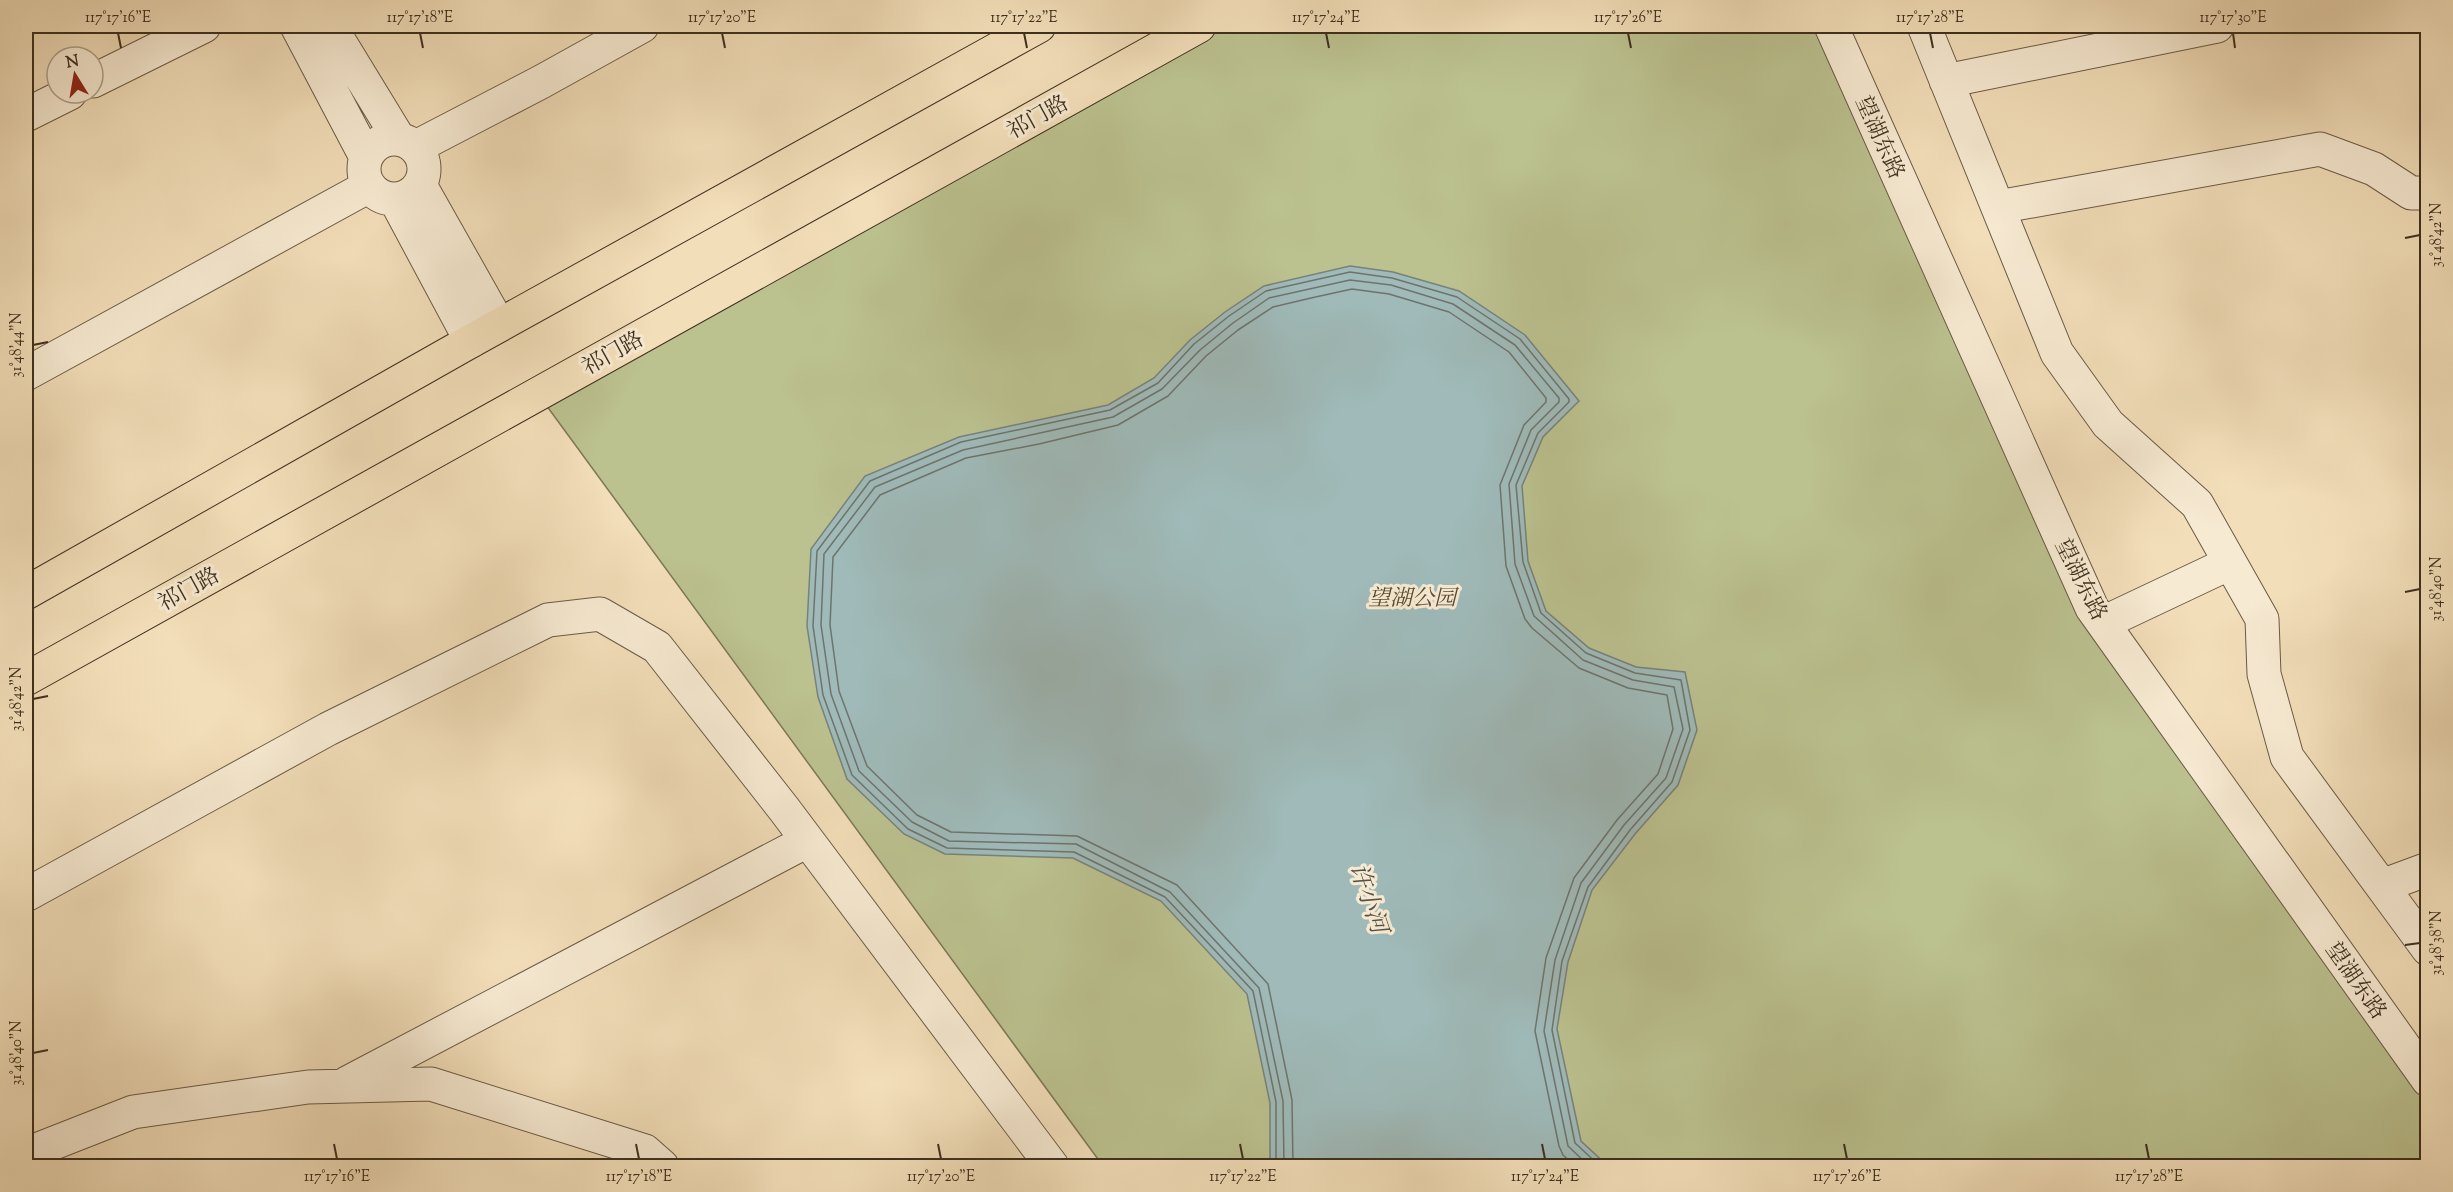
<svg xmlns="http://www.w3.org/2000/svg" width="2453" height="1192" viewBox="0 0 2453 1192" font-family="'Sorts Mill Goudy','Noto Serif SC',serif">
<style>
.green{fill:#bbc18f;stroke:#7c7856;stroke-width:1.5}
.water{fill:#9fbab9;stroke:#78827b;stroke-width:1.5}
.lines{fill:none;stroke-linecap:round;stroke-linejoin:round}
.shore{stroke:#6e746c;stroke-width:1.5}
.minor-casing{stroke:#6b5b45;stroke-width:35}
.primary-casing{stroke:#3e2f1e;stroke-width:35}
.minor{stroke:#f7ead2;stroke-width:33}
.primary{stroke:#f2deb9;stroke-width:33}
.ticks{fill:none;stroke:#3e2f1e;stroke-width:2}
.labels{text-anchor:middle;stroke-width:6;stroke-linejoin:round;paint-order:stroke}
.street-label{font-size:22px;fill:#3e2f1e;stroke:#f7ead2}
.park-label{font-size:22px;font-style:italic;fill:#574c35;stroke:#f7ead2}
.water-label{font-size:24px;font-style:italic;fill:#565245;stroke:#f7ead2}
.neatline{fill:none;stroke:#3e2f1e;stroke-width:2}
.ticks-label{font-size:15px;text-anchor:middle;fill:#3e2f1e}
</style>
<rect width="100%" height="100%" fill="#f2deb9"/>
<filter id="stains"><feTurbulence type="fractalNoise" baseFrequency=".00333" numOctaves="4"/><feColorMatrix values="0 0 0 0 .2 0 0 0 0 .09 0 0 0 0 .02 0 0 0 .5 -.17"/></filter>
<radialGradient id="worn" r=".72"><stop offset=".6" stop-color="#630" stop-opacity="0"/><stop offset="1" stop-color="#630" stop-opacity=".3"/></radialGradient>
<path class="green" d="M1199,26H1831L2092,608L2427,1080V1166H1103L538,394Z"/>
<path class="water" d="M1350,266L1393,272L1459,291L1525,335L1579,401L1543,437L1522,486L1528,561L1546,611L1589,648L1636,667L1685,672L1697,730L1678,785L1635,834L1592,890L1568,962L1557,1029L1581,1141L1608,1166H1270V1103L1247,994L1161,901L1073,858L945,854L904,834L847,779L818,697L807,626L811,549L865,476L959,437L1108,405L1154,378L1190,340L1225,312L1264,286Z"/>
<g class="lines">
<path class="shore" d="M1276,1166V1102L1253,991L1165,897L1074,852L947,848L908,829L852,775L823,695L813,626L817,551L870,481L961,442L1110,410L1158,383L1194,344L1229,316L1266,291L1350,272L1392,278L1457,297L1520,339L1569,399V402L1538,433L1516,485L1523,562L1541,613L1586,653L1635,673L1681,680L1690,730L1672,782L1630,830L1588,887L1562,961L1552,1030L1575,1143L1600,1166
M1284,1166L1283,1101L1259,988L1170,892L1076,844L949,841L912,822L859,771L831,694L821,625L824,554L875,487L963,450L1113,417L1162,389L1200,350L1233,323L1269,298L1350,280L1391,285L1453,304L1515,345L1559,398V402L1531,430L1509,484L1515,564L1534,616L1583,660L1633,680L1674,687L1683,729L1666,778L1624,825L1581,883L1555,960L1544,1031L1568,1146L1589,1166
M1293,1166L1292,1100L1268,984L1177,885L1077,836L951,832L917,815L867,766L839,691L830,625L833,557L880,495L966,458L1039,444L1118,425L1168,396L1206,356L1238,330L1273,307L1311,298L1352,289L1389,294L1449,312L1509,352L1546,398V402L1524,425L1500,485L1506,566L1525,619L1532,628L1579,668L1628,688L1667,695L1673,729L1658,774L1617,820L1574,878L1546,958L1535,1031L1559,1146L1563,1155L1575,1166"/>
<g class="minor-casing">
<path id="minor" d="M297,26L366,157
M330,26L399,139
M1831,26L2092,608L2428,1080
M1924,26L2057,353L2108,424L2197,504L2262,619L2264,674L2287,757L2428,949
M93,81L204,26
M1946,81L2217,26
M26,115L70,93
M364 169a30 30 0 1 1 60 0a30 30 0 1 1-60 0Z
M416,147L541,82L642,26
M420,185L499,325
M395,199L471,341
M1998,207L2320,149L2374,169L2411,193H2428
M26,374L369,186
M2103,623L2230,563
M2382,886L2428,869
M26,895L328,729L548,620L600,614L657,647L784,809L1052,1166
M347,1083L807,841
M26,1154L133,1112L308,1087L431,1084L645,1151L662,1166"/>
</g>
<g class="primary-casing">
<path id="primary" d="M26,593L471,341L1039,26
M26,679L1199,26"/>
</g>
<use href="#minor" class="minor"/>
<use href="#primary" class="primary"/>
</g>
<path class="ticks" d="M118,33L121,48M420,33L423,48M722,33L725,48M1024,33L1027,48M1326,33L1329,48M1628,33L1631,48M1930,33L1933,48M2233,33L2235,48M2405,238L2420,235M33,345L48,342M2405,592L2420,589M33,699L48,696M2405,945L2420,943M33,1053L48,1050M334,1144L337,1159M636,1144L639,1159M938,1144L941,1159M1240,1144L1243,1159M1542,1144L1545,1159M1844,1144L1847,1159M2146,1144L2149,1159"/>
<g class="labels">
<g class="street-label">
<text transform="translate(1037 116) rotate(-29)" y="8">祁门路</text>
<text transform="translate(1881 137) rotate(66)" y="8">望湖东路</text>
<text transform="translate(612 352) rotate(-29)" y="8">祁门路</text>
<text transform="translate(2082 579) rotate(63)" y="8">望湖东路</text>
<text transform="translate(188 588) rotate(-29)" y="8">祁门路</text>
<text transform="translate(2357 980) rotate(55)" y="8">望湖东路</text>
</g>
<g class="park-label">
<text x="1412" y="605">望湖公园</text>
</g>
<g class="water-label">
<text transform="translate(1369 898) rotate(71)" y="8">许小河</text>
</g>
</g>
<rect width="2453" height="1192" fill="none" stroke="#f2deb9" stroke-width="66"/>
<g transform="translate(75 75) rotate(349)"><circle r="28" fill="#f7ead2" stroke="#ad9f8a" stroke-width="1.5"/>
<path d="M0-4.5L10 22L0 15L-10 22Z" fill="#8f2418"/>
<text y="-9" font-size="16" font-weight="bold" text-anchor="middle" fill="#3e2f1e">N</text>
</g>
<rect x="33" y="33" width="2387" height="1126" class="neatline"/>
<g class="ticks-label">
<text x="118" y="22">117°17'16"E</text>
<text x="420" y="22">117°17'18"E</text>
<text x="722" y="22">117°17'20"E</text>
<text x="1024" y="22">117°17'22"E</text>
<text x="1326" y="22">117°17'24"E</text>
<text x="1628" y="22">117°17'26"E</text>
<text x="1930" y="22">117°17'28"E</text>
<text x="2233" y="22">117°17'30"E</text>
<text transform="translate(2436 235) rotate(-90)" y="5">31°48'42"N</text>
<text transform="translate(16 345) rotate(-90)" y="5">31°48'44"N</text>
<text transform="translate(2436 589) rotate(-90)" y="5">31°48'40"N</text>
<text transform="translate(16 699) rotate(-90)" y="5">31°48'42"N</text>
<text transform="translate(2436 943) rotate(-90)" y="5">31°48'38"N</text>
<text transform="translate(16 1053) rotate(-90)" y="5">31°48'40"N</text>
<text x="337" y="1181">117°17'16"E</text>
<text x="639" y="1181">117°17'18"E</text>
<text x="941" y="1181">117°17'20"E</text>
<text x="1243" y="1181">117°17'22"E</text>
<text x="1545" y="1181">117°17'24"E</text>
<text x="1847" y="1181">117°17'26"E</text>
<text x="2149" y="1181">117°17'28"E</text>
</g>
<rect width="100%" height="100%" filter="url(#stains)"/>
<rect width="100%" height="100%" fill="url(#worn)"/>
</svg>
